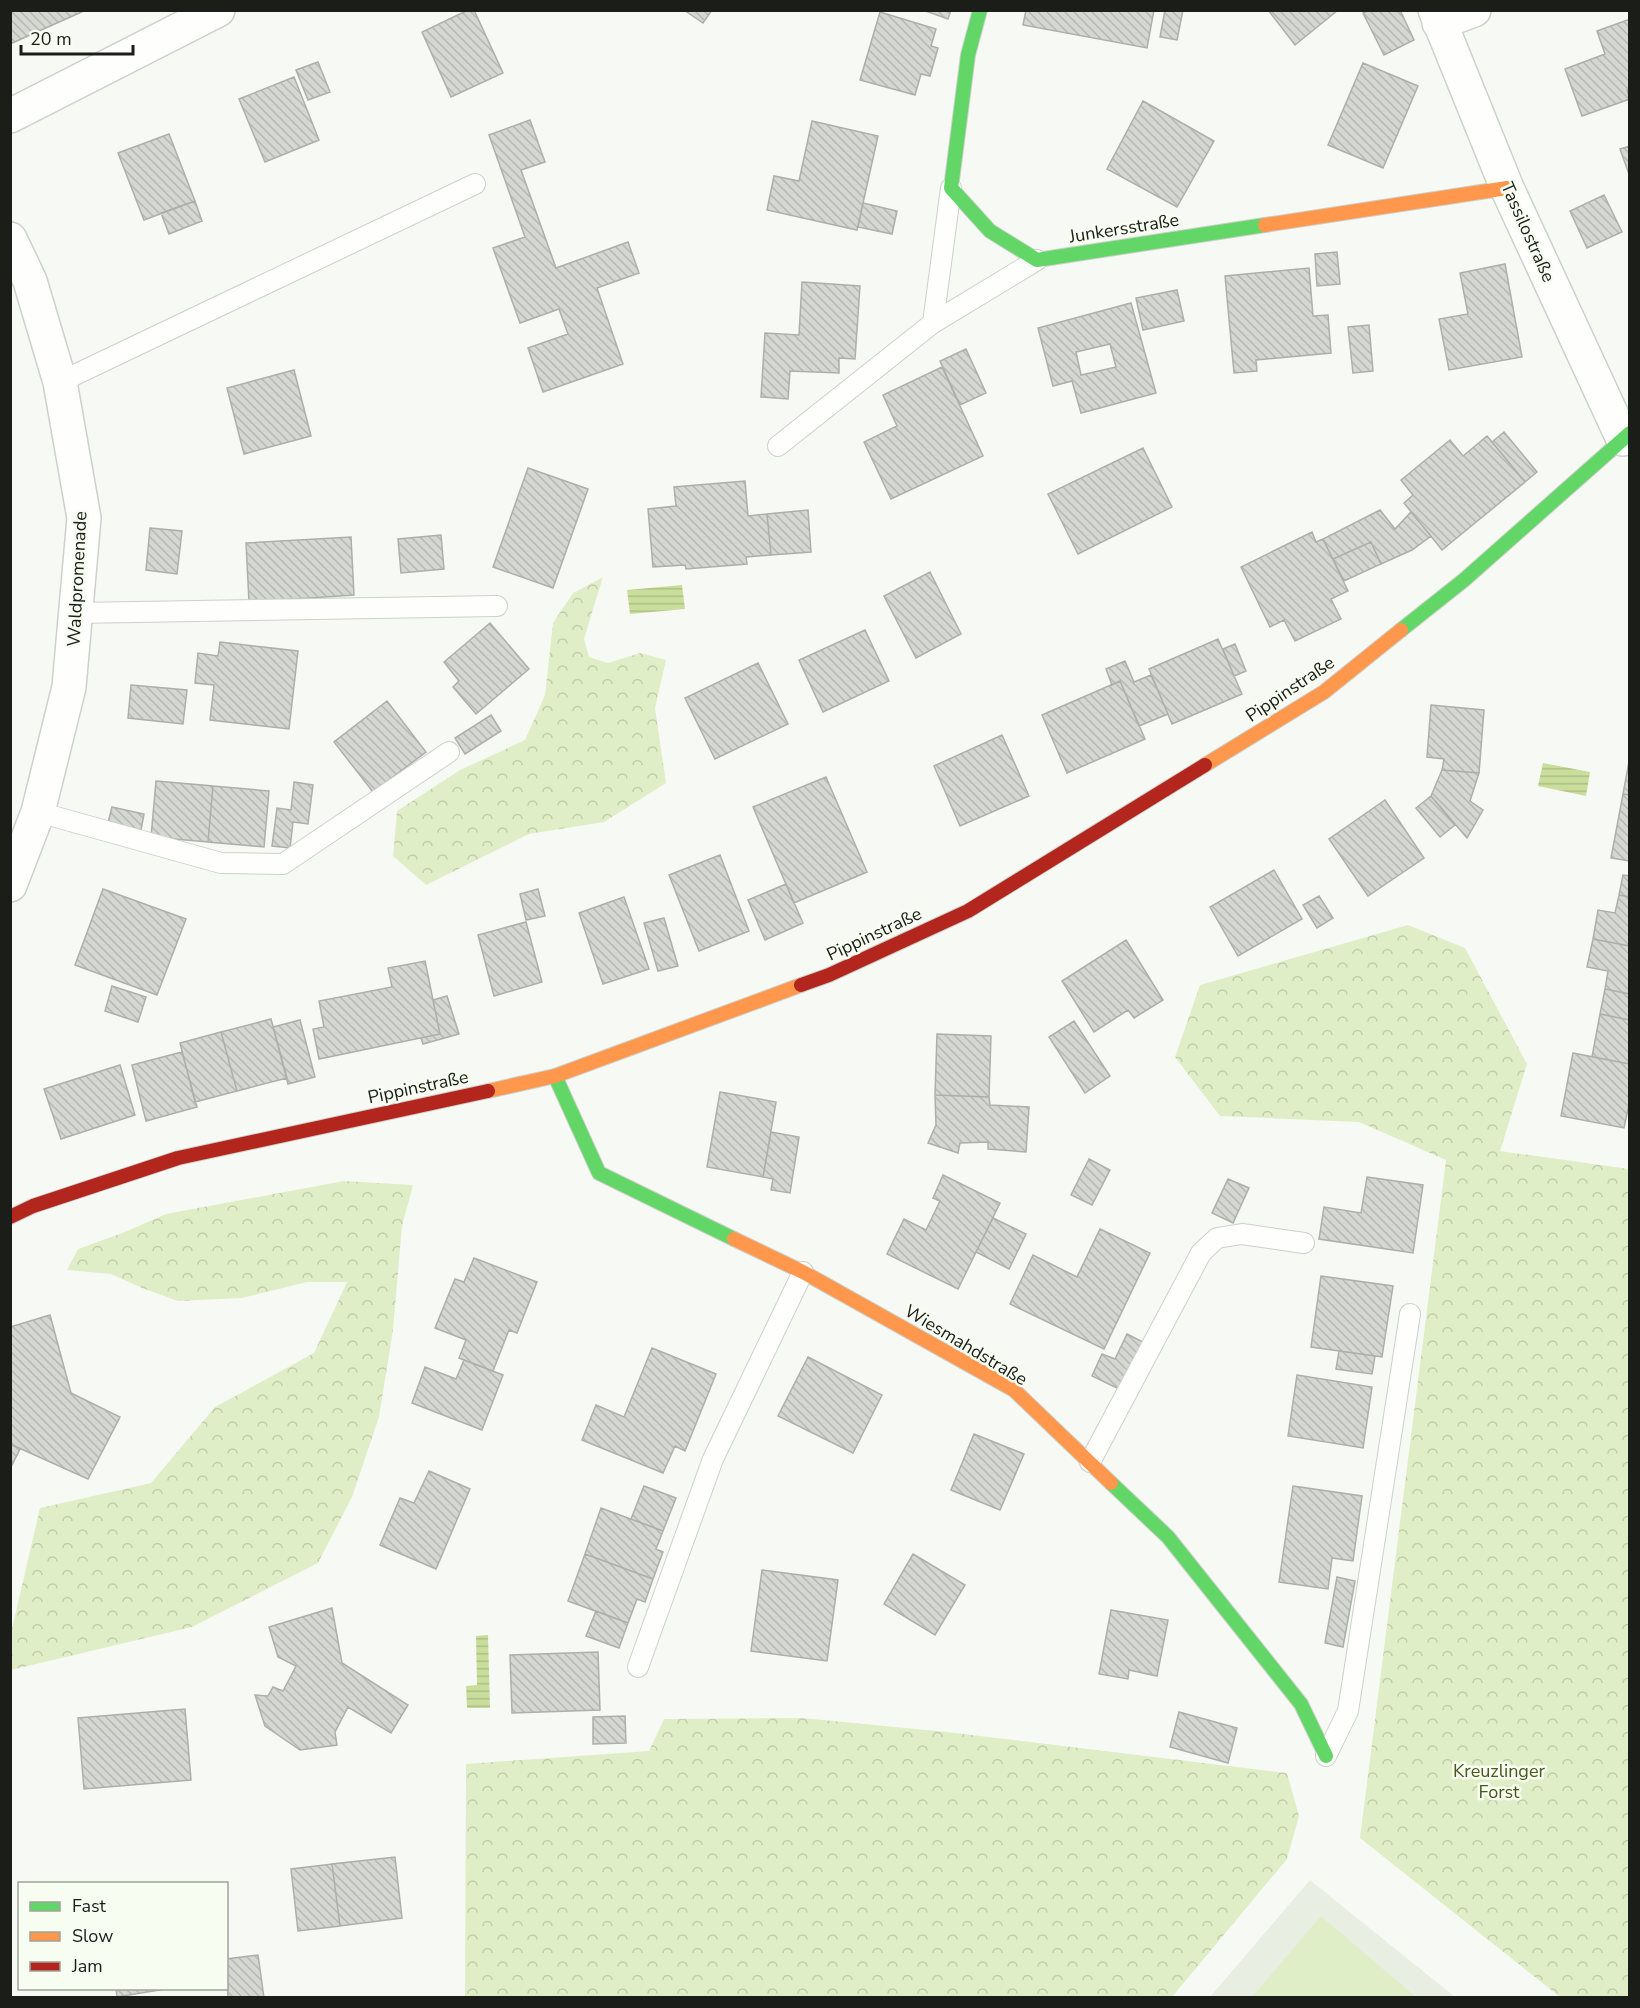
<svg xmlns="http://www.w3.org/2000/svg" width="1640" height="2008" viewBox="0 0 1640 2008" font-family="'Nunito Sans',sans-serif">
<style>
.built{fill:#e9eee2}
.forest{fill:url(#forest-crowns)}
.pitch{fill:#e0eec7}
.water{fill:url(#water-rules)}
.building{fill:url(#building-back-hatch);stroke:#acafaa;stroke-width:1.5;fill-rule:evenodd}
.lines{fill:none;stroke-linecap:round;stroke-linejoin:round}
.lane-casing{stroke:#ced0cb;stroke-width:22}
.street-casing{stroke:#ced0cb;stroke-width:36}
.fast-casing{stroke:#ced0cb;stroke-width:16}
.slow-casing{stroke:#ced0cb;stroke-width:16}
.jam-casing{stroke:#ced0cb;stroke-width:16}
.lane{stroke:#fefefd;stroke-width:20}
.street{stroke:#fefefd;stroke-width:33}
.fast{stroke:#63d668;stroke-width:14}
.slow{stroke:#ff974d;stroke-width:14}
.jam{stroke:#b3261e;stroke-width:14}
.labels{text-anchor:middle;stroke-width:5;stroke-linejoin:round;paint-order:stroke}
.street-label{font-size:18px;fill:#1b1d19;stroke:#f8fdf1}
.park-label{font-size:18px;fill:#475818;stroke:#f8fdf1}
</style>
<defs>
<pattern id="forest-crowns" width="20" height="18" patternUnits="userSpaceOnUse" patternTransform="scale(1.5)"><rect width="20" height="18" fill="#e0eec7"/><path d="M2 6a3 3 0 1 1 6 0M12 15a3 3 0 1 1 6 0" fill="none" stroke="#c0ccaa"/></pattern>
<pattern id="water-rules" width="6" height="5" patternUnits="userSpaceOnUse" patternTransform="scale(1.5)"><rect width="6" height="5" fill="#cade9c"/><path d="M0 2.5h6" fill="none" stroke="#adbe86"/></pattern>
<pattern id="building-back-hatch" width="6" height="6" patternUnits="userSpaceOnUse" patternTransform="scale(1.5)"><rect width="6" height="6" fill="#d5d7d2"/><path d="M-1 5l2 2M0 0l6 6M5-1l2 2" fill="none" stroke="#b6b8b4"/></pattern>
</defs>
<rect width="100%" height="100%" fill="#f7faf4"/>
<path class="built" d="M1310,1880L1455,1997L1209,1998Z"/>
<path class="forest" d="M603,577L584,639L589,657L608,663L640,653L666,660L655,708L666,783L604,822L529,834L426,885L393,856L397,811L460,770L525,740L545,695L553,623L573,593Z
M1408,925L1465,948L1527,1064L1500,1151L1629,1169V1997H1560L1360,1838L1446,1160L1359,1122L1220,1116L1175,1057L1200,985Z
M344,1181L413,1185L402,1226L393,1330L379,1417L352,1497L318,1563L192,1627L11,1670V1633L40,1508L151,1483L215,1407L314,1353L347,1282H307L242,1298L178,1301L142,1288L111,1274L67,1270L78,1249L125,1232L166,1214Z
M802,1718L947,1732L1287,1773L1299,1816L1287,1859L1172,1997H465L466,1764L649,1751L664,1719Z"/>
<path class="pitch" d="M1321,1916L1416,1997H1252Z"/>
<path class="water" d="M682,585L685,609L630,614L627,590Z
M1543,763L1590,772L1586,796L1538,786Z
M488,1635L490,1708H467L466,1686L477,1685L476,1636Z"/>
<path class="building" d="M10,10H86L10,44Z
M468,10H474L503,73L451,97L422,32Z
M684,10H712L703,23Z
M923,10H951L948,19Z
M1026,10H1154L1147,48L1023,25Z
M1165,10H1183L1177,40L1160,37Z
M1268,10H1338L1295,45Z
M1369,10H1400L1414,40L1384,55L1363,13Z
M880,12L936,29L931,46L938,48L930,76L921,74L915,95L860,80Z
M1630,19V89L1627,90L1630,99L1582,116L1565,69L1605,54L1597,31Z
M318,62L330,92L308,100L296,70Z
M1363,63L1418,86L1383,168L1328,145Z
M294,77L319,140L265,162L239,99Z
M1143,101L1214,141L1177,207L1107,169Z
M530,120L545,162L521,170L556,268L628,242L639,273L597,288L623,364L543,392L528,348L568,334L559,309L520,323L493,248L525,237L489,135Z
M812,121L878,136L857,230L767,210L774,176L799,181Z
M169,134L195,201L144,220L118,153Z
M1630,146V177L1620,149Z
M1604,195L1622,232L1587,248L1570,211Z
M195,201L202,221L169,234L161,213Z
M863,203L897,211L892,234L858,227Z
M1337,252L1340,284L1317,286L1315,254Z
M1505,264L1522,357L1449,370L1439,319L1468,314L1460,273Z
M1309,268L1313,316L1328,315L1331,353L1256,360L1257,371L1234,373L1225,276Z
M802,282L860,286L855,359L839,358V373L790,371L788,399L761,397L765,333L799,335Z
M1177,290L1184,321L1143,330L1136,298Z
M1131,303L1156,393L1081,413L1072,381L1053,386L1038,328ZM1110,344L1116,367L1081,375L1076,352Z
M1369,325L1373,371L1353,373L1348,327Z
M966,349L986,393L960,405L940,361Z
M942,367L983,456L891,499L864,442L897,426L883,395Z
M294,370L311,436L244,454L227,388Z
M1504,432L1537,472L1525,482L1492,442Z
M1487,436L1525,482L1442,550L1404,503L1413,495L1401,480L1450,440L1463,456Z
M1143,448L1172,507L1078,554L1048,494Z
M528,468L588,489L553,588L493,567Z
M745,481L748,516L767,514L771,555L746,557L747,564L686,569L685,565L653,567L648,509L676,506L674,487Z
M808,510L811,552L771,555L767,514Z
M1380,510L1395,529L1411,512L1431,536L1412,550L1381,564L1371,542L1333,559L1323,539Z
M150,528L182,531L177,574L146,570Z
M1312,532L1316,542L1323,539L1348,591L1331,599L1341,619L1295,641L1284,620L1270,627L1241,567Z
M441,535L444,569L401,573L398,539Z
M351,537L354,595L249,602L246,543Z
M1371,542L1381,564L1344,581L1333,559Z
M930,572L961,634L916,658L884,596Z
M490,623L529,669L476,714L453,687L459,681L444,662Z
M865,630L889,681L823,712L799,660Z
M1218,639L1242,694L1172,724L1149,669Z
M220,642L298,651L289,729L210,720L214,685L195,683L198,653L218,656Z
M1235,644L1246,671L1234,676L1223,649Z
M1125,661L1134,682L1151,675L1168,714L1139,726L1120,681L1112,685L1106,669Z
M758,663L788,724L715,759L685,698Z
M1120,681L1145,739L1067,773L1042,715Z
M131,685L187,690L183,724L128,718Z
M387,701L426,752L373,792L334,742Z
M1431,705L1484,710L1479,773L1442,770L1444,759L1427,757Z
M491,715L501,731L465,754L455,738Z
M1002,735L1029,796L960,826L934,766Z
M1630,756V795L1623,794Z
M1442,770L1479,773L1470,801L1483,810L1467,838L1431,796Z
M826,777L867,872L794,903L753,807Z
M156,781L213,786L208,842L151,837Z
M294,782L313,785L308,824L293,822L290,848L272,846L277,808L291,810Z
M213,786L269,791L264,847L208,842Z
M1623,794L1630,795V861L1611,858Z
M1431,796L1455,825L1440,837L1416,808Z
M1385,800L1424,858L1368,896L1329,839Z
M112,807L144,814L141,830L108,823Z
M720,855L749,931L699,951L669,875Z
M1274,870L1302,919L1238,956L1210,907Z
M1623,875L1630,876V897L1619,895Z
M786,884L803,923L765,940L748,900Z
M103,889L186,919L157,995L75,965Z
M538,889L545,916L526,920L520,894Z
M1619,895L1630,897V946L1593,939L1598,910L1615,913Z
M1319,896L1333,918L1317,928L1303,905Z
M624,897L649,969L603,984L579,913Z
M664,918L678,966L658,971L644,923Z
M526,922L542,982L494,996L478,935Z
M1593,939L1630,946V994L1605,989L1608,971L1587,967Z
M1126,940L1163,1000L1134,1018L1128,1010L1094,1032L1062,981Z
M425,961L440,1034L319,1059L313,1029L324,1027L319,1001L392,987L388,968Z
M112,986L146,997L138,1022L105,1011Z
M1605,989L1630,994V1020L1600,1014Z
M447,996L459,1034L423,1044L421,1038L440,1034L433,1000Z
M1600,1014L1630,1020V1064L1592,1057Z
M271,1019L287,1078L237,1091L221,1032Z
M300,1020L315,1077L288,1084L273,1027Z
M1074,1021L1110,1076L1085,1093L1049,1037Z
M221,1032L237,1091L195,1102L180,1043Z
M937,1034L991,1036L989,1097L935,1095Z
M182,1052L197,1107L146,1121L132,1065Z
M1573,1053L1630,1064V1100L1624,1128L1561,1116Z
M120,1065L135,1115L61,1139L44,1089Z
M720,1092L776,1102L763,1177L707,1167Z
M935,1095L989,1097L990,1105L1029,1107L1026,1152L988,1149V1142L960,1143L958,1153L928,1143L936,1125Z
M771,1132L799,1137L790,1193L771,1190L773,1179L763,1177Z
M1089,1159L1110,1170L1092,1205L1071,1195Z
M943,1175L1000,1203L958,1289L887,1254L904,1219L926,1230L940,1201L933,1198Z
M1367,1177L1423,1185L1413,1253L1319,1239L1324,1207L1361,1213Z
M1228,1179L1249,1188L1233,1223L1212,1213Z
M993,1218L1026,1234L1009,1269L976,1252Z
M1100,1229L1150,1253L1104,1349L1010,1304L1033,1255L1077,1277Z
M474,1258L537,1282L517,1333L509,1330L493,1371L459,1358L466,1340L435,1328L455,1279L464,1282Z
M1321,1276L1393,1286L1382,1357L1311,1347Z
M50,1315L71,1393L120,1417L88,1479L10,1444V1327Z
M1127,1334L1145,1343L1123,1391L1092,1376L1102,1354L1115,1359Z
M652,1348L716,1374L685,1451L675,1446L663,1473L582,1440L596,1405L624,1417Z
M1339,1351L1375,1356L1372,1374L1336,1369Z
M808,1357L882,1395L853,1453L778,1416Z
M464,1360L503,1375L482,1430L412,1403L425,1367L456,1379Z
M1297,1375L1372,1387L1363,1448L1288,1436Z
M974,1434L1024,1454L1000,1510L951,1490Z
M10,1444L20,1449L10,1469Z
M429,1471L470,1489L436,1569L380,1545L400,1498L414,1503Z
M644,1486L676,1498L663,1531L631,1519Z
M1293,1486L1362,1496L1353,1561L1332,1558L1328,1589L1279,1582Z
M601,1508L663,1531L656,1549L663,1552L653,1579L585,1554Z
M585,1554L653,1579L645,1602L637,1599L628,1623L568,1601Z
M913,1554L965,1585L935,1635L884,1604Z
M762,1570L838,1580L827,1661L751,1651Z
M1337,1577L1355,1581L1343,1647L1325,1643Z
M332,1608L342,1663L408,1705L391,1733L348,1707L335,1732L337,1745L300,1750L265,1726L255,1695L268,1696L273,1687L283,1691L296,1666L278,1657L269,1627Z
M1111,1610L1168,1620L1157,1676L1129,1670L1128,1679L1099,1674Z
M596,1611L628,1623L619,1648L586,1636Z
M598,1652L600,1710L512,1713L510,1655Z
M185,1709L191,1780L84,1789L78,1718Z
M1179,1712L1237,1728L1228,1763L1170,1747Z
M625,1716L626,1743L593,1744V1717Z
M395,1857L402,1918L340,1926L332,1864Z
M332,1864L340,1926L298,1931L291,1869Z
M258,1955L264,1998H228L226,1959Z
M116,1988H172L117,1997Z"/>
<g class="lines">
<g class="lane-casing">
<path id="lane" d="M933,323L951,188
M60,382L475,184
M778,446L933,323L1037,260
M76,613L497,606
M38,812L221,863L283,864L449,752
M1090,1462L1201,1253L1217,1238L1242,1234L1304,1243
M638,1667L713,1459L803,1272
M1326,1756L1348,1711L1410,1314"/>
</g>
<g class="street-casing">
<path id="street" d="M1435,10L1507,188L1623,439
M1439,23L1474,10
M10,116L218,10
M10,239L30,281L60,382L84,518L69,687L38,812L10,885"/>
</g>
<g class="fast-casing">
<path id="fast" d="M980,10L968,55L951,188L990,231L1037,260L1265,225
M1401,630L1464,580L1630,433
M555,1076L599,1173L734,1239
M1111,1483L1168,1537L1301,1704L1326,1756"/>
</g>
<g class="slow-casing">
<path id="slow" d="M1265,225L1507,188
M1205,765L1324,692L1401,630
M488,1091L555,1076L801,985
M734,1239L803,1272L1014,1390L1111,1483"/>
</g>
<g class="jam-casing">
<path id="jam" d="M801,985L829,975L968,911L1205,765
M10,1217L33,1206L178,1158L488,1091"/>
</g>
<use href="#lane" class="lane"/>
<use href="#street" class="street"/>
<use href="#fast" class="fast"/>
<use href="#slow" class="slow"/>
<use href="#jam" class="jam"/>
</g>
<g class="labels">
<g class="street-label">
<text transform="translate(1124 228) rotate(-9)" y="6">Junkersstraße</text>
<text transform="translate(1528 232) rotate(66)" y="6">Tassilostraße</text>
<text transform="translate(77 579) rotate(-87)" y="6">Waldpromenade</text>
<text transform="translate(1290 689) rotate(-34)" y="6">Pippinstraße</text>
<text transform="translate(874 934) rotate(-25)" y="6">Pippinstraße</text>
<text transform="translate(418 1087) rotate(-12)" y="6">Pippinstraße</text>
<text transform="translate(966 1345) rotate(31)" y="6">Wiesmahdstraße</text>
</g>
<g class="park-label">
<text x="1499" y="1777">Kreuzlinger<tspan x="1499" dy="21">Forst</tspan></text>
</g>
</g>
<rect width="1640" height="2008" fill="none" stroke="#1b1d19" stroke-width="24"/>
<rect x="18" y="1882" width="210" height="108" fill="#f8fdf1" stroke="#a0a39b" stroke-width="1.5"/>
<rect x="30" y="1902" width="30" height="9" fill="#63d668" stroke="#a0a39b" stroke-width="1.5"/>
<text x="72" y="1912" font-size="18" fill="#1b1d19">Fast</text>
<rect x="30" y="1932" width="30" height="9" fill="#ff974d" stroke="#a0a39b" stroke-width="1.5"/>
<text x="72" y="1942" font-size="18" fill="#1b1d19">Slow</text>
<rect x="30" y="1962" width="30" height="9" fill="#b3261e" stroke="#a0a39b" stroke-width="1.5"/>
<text x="72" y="1972" font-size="18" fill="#1b1d19">Jam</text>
<path d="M21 45v9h112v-9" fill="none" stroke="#1b1d19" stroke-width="3"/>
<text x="30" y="45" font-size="18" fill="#1b1d19" stroke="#f8fdf1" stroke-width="4.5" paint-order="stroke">20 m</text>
</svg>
